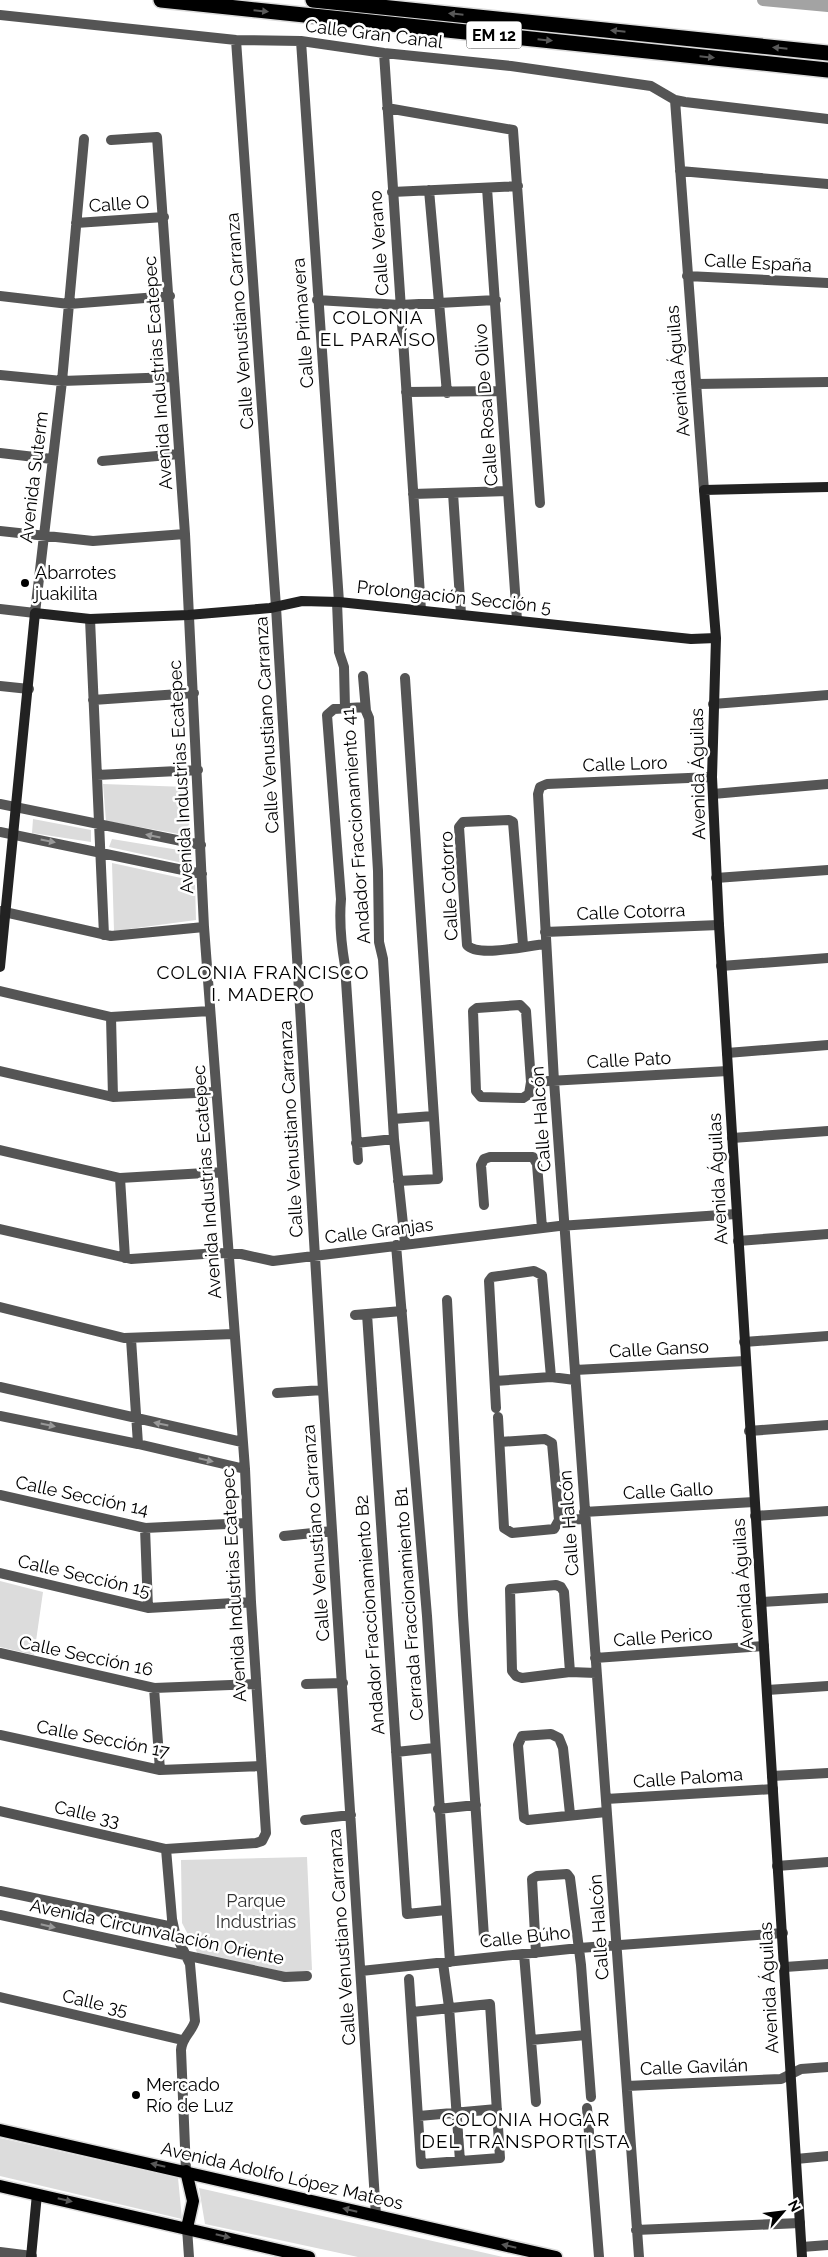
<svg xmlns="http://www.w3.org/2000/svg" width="828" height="2257" viewBox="0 0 828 2257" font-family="Raleway,sans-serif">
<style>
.green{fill:#dcdcdc}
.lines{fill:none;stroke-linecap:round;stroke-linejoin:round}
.canal{stroke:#a3a3a3;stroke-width:12}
.primary-casing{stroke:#dbdbdb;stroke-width:15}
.highway-casing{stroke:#dbdbdb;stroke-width:18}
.street{stroke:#555;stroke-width:10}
.secondary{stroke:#222;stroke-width:10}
.primary{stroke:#000;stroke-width:12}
.highway{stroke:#000;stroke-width:15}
.oneway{fill:#595959}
.oneway2{fill:#999}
.poi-dot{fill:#000;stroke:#fff;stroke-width:2}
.labels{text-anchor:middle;stroke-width:5;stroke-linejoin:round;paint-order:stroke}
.shield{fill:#fff;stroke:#4c4c4c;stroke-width:1}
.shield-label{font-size:16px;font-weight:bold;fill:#000}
.street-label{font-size:18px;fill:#000;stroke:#fff}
.poi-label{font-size:18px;fill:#000;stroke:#fff;text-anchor:start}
.park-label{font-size:18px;fill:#333;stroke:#fff}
.neighbourhood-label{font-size:19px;letter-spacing:1px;fill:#000;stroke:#fff}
</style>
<rect width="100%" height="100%" fill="#fff"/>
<path class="green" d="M103,784L187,787L190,836L106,821Z
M33,819L91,830V842L32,833Z
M112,839L191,852L192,865L109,847Z
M112,863L195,881L196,920L114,931Z
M0,1581L43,1592L34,1655L0,1647Z
M307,1857L312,1970L291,1973L198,1954L182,1923L181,1860Z
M0,2138L178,2178L182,2219L0,2176Z
M199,2188L503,2257H358L205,2224Z"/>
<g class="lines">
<path class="canal" d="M763,0L828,6"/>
<g class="primary-casing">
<path id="primary" d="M0,2130L556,2257
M186,2171L193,2201L187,2228
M0,2186L309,2257"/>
</g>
<g class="highway-casing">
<path id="highway" d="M161,0L828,70
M313,0L828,53"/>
</g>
<path class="street" d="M0,15L236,40L301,41L384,53L511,66L651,86L675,100L685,102L828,119
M236,40L276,607L323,1390L376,2216
M301,41L339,602
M384,53L421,610
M675,100L704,490
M387,108L513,130L540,503
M680,171L828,184
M487,188L517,620
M429,190L447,393
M392,192L518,186
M76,223L164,217
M687,276L828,283
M0,296L69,304L170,296
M317,300L400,305L496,300
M0,375L62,381L174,377
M696,384L828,382
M406,392L501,391
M0,453L52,459
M102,461L179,454
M453,493L461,614
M413,494L508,491
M0,531L93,541L185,534
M337,602L339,652L344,667L345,708
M0,609L35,613L62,381L84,139
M90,619L104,935
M363,676L366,711L369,718L378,871L379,942L383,959L394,1139L405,1243
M0,686L29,689
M93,700L194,693
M713,704L828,695
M97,775L198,770
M713,794L828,784
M0,804L201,845
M0,832L202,874
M716,878L828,870
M0,911L111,936L204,927
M545,932L719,925
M523,945L513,822L509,820L463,822L459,827L467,945C478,958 529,945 546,944
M721,966L828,958
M0,991L111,1017L210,1011
M520,1005L526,1011L531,1082L529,1094L523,1098L481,1097L476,1091L473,1011L477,1008Z
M111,1017L113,1097
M727,1053L828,1045
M0,1071L113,1097L216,1092
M531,1082L728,1071
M393,1119L433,1116
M732,1138L828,1131
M356,1143L394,1139
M0,1150L120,1178L222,1172
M358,1160L345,966C341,943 339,923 341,899L327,715L334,709L365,707
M120,1178L125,1258
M398,1181L438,1179L405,678
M484,1205L481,1165L484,1159L490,1157H533L537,1164L542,1228
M0,1229L131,1259L218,1253L241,1254L273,1261L559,1226L736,1214
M738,1241L828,1234
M396,1245L427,1616L450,1962
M447,1300L463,1615L484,1937
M0,1307L124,1338L234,1334
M367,1314L407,1914L446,1910
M355,1315L402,1311
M131,1339L138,1444
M744,1342L828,1336
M575,1370L745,1361
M495,1381L551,1377L575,1380
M0,1387L242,1442
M277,1393L323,1390
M496,1408L489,1281L492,1277L534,1271L542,1275L551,1377
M0,1416L138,1444L245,1469
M498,1417L504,1528L512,1533L554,1529L559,1520L552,1443L545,1439L500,1442
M749,1431L828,1425
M0,1495L145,1528L247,1523
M584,1512L754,1502
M755,1516L828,1511
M559,1520L585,1519
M145,1528L148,1608
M284,1536L332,1531
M0,1573L148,1608L251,1602
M761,1602L828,1598
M0,1653L154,1688L256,1684
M595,1658L764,1646
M570,1672L564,1592L561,1587L556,1585L510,1589L512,1671L516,1676L522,1678L570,1672L596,1673
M306,1684L343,1683
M154,1688L160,1770
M767,1690L828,1686
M0,1735L160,1770L261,1766
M396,1752L434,1748
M772,1776L828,1773
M606,1799L773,1789
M438,1809L476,1805
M0,1811L166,1849L256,1843L262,1841L266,1833L251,1602L245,1469L204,927L185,534L157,137L111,140
M570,1814L563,1748L559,1738L551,1734L522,1736L518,1745L524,1818L528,1820L606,1812
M305,1820L351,1815
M166,1849L172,1919L175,1933L190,1964L195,2021C192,2032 182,2037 181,2050L186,2171
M777,1866L828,1862
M0,1891L173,1927
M0,1915L285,1977L307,1976
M536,1953L532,1879L537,1876L567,1874L570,1878L581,1965L591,2097
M524,1954L536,2102
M443,1963L449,2007L460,2161
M785,1967L828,1964
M361,1971L579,1948L783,1933
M409,1979L421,2164L500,2158L490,2004L412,2012
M0,1997L182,2040
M531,2040L586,2035
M627,2086L781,2079L801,2069L828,2067
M587,2108L599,2257
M419,2116L497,2109
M796,2159L828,2156
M187,2228L189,2257
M636,2230L800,2223
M802,2247L828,2245
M0,2252L32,2256
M639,2257L554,1081L538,794L540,787L547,784L712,777"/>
<path class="secondary" d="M0,967L35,613L90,619L188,615L270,608L302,601L339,602L691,639L716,638
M31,2257L37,2194
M802,2257L719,925L712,777L716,638L704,490L828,487"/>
<use href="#primary" class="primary"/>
<use href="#highway" class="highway"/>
</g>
<defs><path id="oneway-solid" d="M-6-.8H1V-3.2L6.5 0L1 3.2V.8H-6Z" transform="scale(1.25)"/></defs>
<g class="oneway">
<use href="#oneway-solid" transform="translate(261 11) rotate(6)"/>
<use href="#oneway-solid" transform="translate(456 14) rotate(-174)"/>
<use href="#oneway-solid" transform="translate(618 31) rotate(-174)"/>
<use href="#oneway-solid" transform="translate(545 40) rotate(6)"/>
<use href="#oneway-solid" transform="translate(780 48) rotate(-174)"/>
<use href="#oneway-solid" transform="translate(707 57) rotate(6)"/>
<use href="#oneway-solid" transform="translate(158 2165) rotate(-167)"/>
<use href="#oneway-solid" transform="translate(65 2200) rotate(13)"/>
<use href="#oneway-solid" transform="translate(350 2210) rotate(-166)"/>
<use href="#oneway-solid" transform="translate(223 2236) rotate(13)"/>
<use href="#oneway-solid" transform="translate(509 2246) rotate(-167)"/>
</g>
<g class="oneway2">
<use href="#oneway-solid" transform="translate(153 836) rotate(-168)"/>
<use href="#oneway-solid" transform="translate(48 841) rotate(11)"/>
<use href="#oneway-solid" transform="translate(161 1424) rotate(-168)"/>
<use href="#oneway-solid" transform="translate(48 1425) rotate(12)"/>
<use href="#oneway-solid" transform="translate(206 1460) rotate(13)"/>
<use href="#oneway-solid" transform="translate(48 1926) rotate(13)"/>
</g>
<g class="poi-dot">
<circle cx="25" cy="583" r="5"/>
<circle cx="136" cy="2095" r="5"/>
</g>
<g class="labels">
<rect class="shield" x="466.5" y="21.5" width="55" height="27" rx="4"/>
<g class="shield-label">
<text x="494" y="41">EM 12</text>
</g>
<g class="street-label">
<text transform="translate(374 34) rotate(7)" y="6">Calle Gran Canal</text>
<text transform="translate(119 204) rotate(-4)" y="6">Calle O</text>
<text transform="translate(379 243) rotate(-94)" y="6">Calle Verano</text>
<text transform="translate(758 263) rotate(3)" y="6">Calle España</text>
<text transform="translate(240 321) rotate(-94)" y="6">Calle Venustiano Carranza</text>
<text transform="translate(303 323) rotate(-94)" y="6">Calle Primavera</text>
<text transform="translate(678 371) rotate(-95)" y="6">Avenida Águilas</text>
<text transform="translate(158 373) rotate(-94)" y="6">Avenida Industrias Ecatepec</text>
<text transform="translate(486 405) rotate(-94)" y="6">Calle Rosa De Olivo</text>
<text transform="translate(34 477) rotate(-83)" y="6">Avenida Suterm</text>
<text transform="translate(454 597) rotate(6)" y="6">Prolongación Sección 5</text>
<text transform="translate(267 725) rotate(-93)" y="6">Calle Venustiano Carranza</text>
<text transform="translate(625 764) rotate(-2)" y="6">Calle Loro</text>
<text transform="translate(698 774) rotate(-91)" y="6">Avenida Águilas</text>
<text transform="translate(181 777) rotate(-93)" y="6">Avenida Industrias Ecatepec</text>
<text transform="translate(356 826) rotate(-94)" y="6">Andador Fraccionamiento 41</text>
<text transform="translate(449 886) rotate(-93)" y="6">Calle Cotorro</text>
<text transform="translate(631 912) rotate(-2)" y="6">Calle Cotorra</text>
<text transform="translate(629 1060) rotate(-3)" y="6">Calle Pato</text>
<text transform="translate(541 1119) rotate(-94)" y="6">Calle Halcón</text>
<text transform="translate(291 1129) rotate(-93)" y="6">Calle Venustiano Carranza</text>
<text transform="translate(718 1179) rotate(-93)" y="6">Avenida Águilas</text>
<text transform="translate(207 1182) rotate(-94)" y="6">Avenida Industrias Ecatepec</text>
<text transform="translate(379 1231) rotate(-7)" y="6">Calle Granjas</text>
<text transform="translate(659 1349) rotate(-3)" y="6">Calle Ganso</text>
<text transform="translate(668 1491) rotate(-3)" y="6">Calle Gallo</text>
<text transform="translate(82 1496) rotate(12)" y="6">Calle Sección 14</text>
<text transform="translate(569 1523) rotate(-94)" y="6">Calle Halcón</text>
<text transform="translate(316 1533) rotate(-94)" y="6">Calle Venustiano Carranza</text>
<text transform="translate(84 1576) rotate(13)" y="6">Calle Sección 15</text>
<text transform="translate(743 1584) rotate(-94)" y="6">Avenida Águilas</text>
<text transform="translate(234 1585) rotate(-93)" y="6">Avenida Industrias Ecatepec</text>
<text transform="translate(409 1604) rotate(-94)" y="6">Cerrada Fraccionamiento B1</text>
<text transform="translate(370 1615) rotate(-94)" y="6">Andador Fraccionamiento B2</text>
<text transform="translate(663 1637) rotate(-4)" y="6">Calle Perico</text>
<text transform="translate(86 1656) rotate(12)" y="6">Calle Sección 16</text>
<text transform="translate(103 1739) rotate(11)" y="6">Calle Sección 17</text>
<text transform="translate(688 1778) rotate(-4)" y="6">Calle Paloma</text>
<text transform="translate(87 1814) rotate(13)" y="6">Calle 33</text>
<text transform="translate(599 1927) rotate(-94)" y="6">Calle Halcón</text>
<text transform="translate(157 1932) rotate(12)" y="6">Avenida Circunvalación Oriente</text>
<text transform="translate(342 1937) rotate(-94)" y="6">Calle Venustiano Carranza</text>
<text transform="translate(525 1937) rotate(-6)" y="6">Calle Búho</text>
<text transform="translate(769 1988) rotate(-93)" y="6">Avenida Águilas</text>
<text transform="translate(95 2003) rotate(13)" y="6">Calle 35</text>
<text transform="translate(694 2067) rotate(-2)" y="6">Calle Gavilán</text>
<text transform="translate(282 2176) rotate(13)" y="6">Avenida Adolfo López Mateos</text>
</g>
<g class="poi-label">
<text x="35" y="579">Abarrotes<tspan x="35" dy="21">juakilita</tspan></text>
<text x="146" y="2091">Mercado<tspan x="146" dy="21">Río de Luz</tspan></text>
</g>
<g class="park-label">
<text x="256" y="1907">Parque<tspan x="256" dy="21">Industrias</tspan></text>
</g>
<g class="neighbourhood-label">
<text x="378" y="324">COLONIA<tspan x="378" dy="22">EL PARAÍSO</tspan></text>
<text x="263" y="979">COLONIA FRANCISCO<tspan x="263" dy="22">I. MADERO</tspan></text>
<text x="526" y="2126">COLONIA HOGAR<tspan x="526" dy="22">DEL TRANSPORTISTA</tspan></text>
</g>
</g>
<g transform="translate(783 2212) rotate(62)" stroke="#ffffff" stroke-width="4" paint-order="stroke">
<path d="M0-4L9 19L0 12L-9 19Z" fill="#000000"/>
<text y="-8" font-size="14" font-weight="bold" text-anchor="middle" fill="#000000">N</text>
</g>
</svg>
